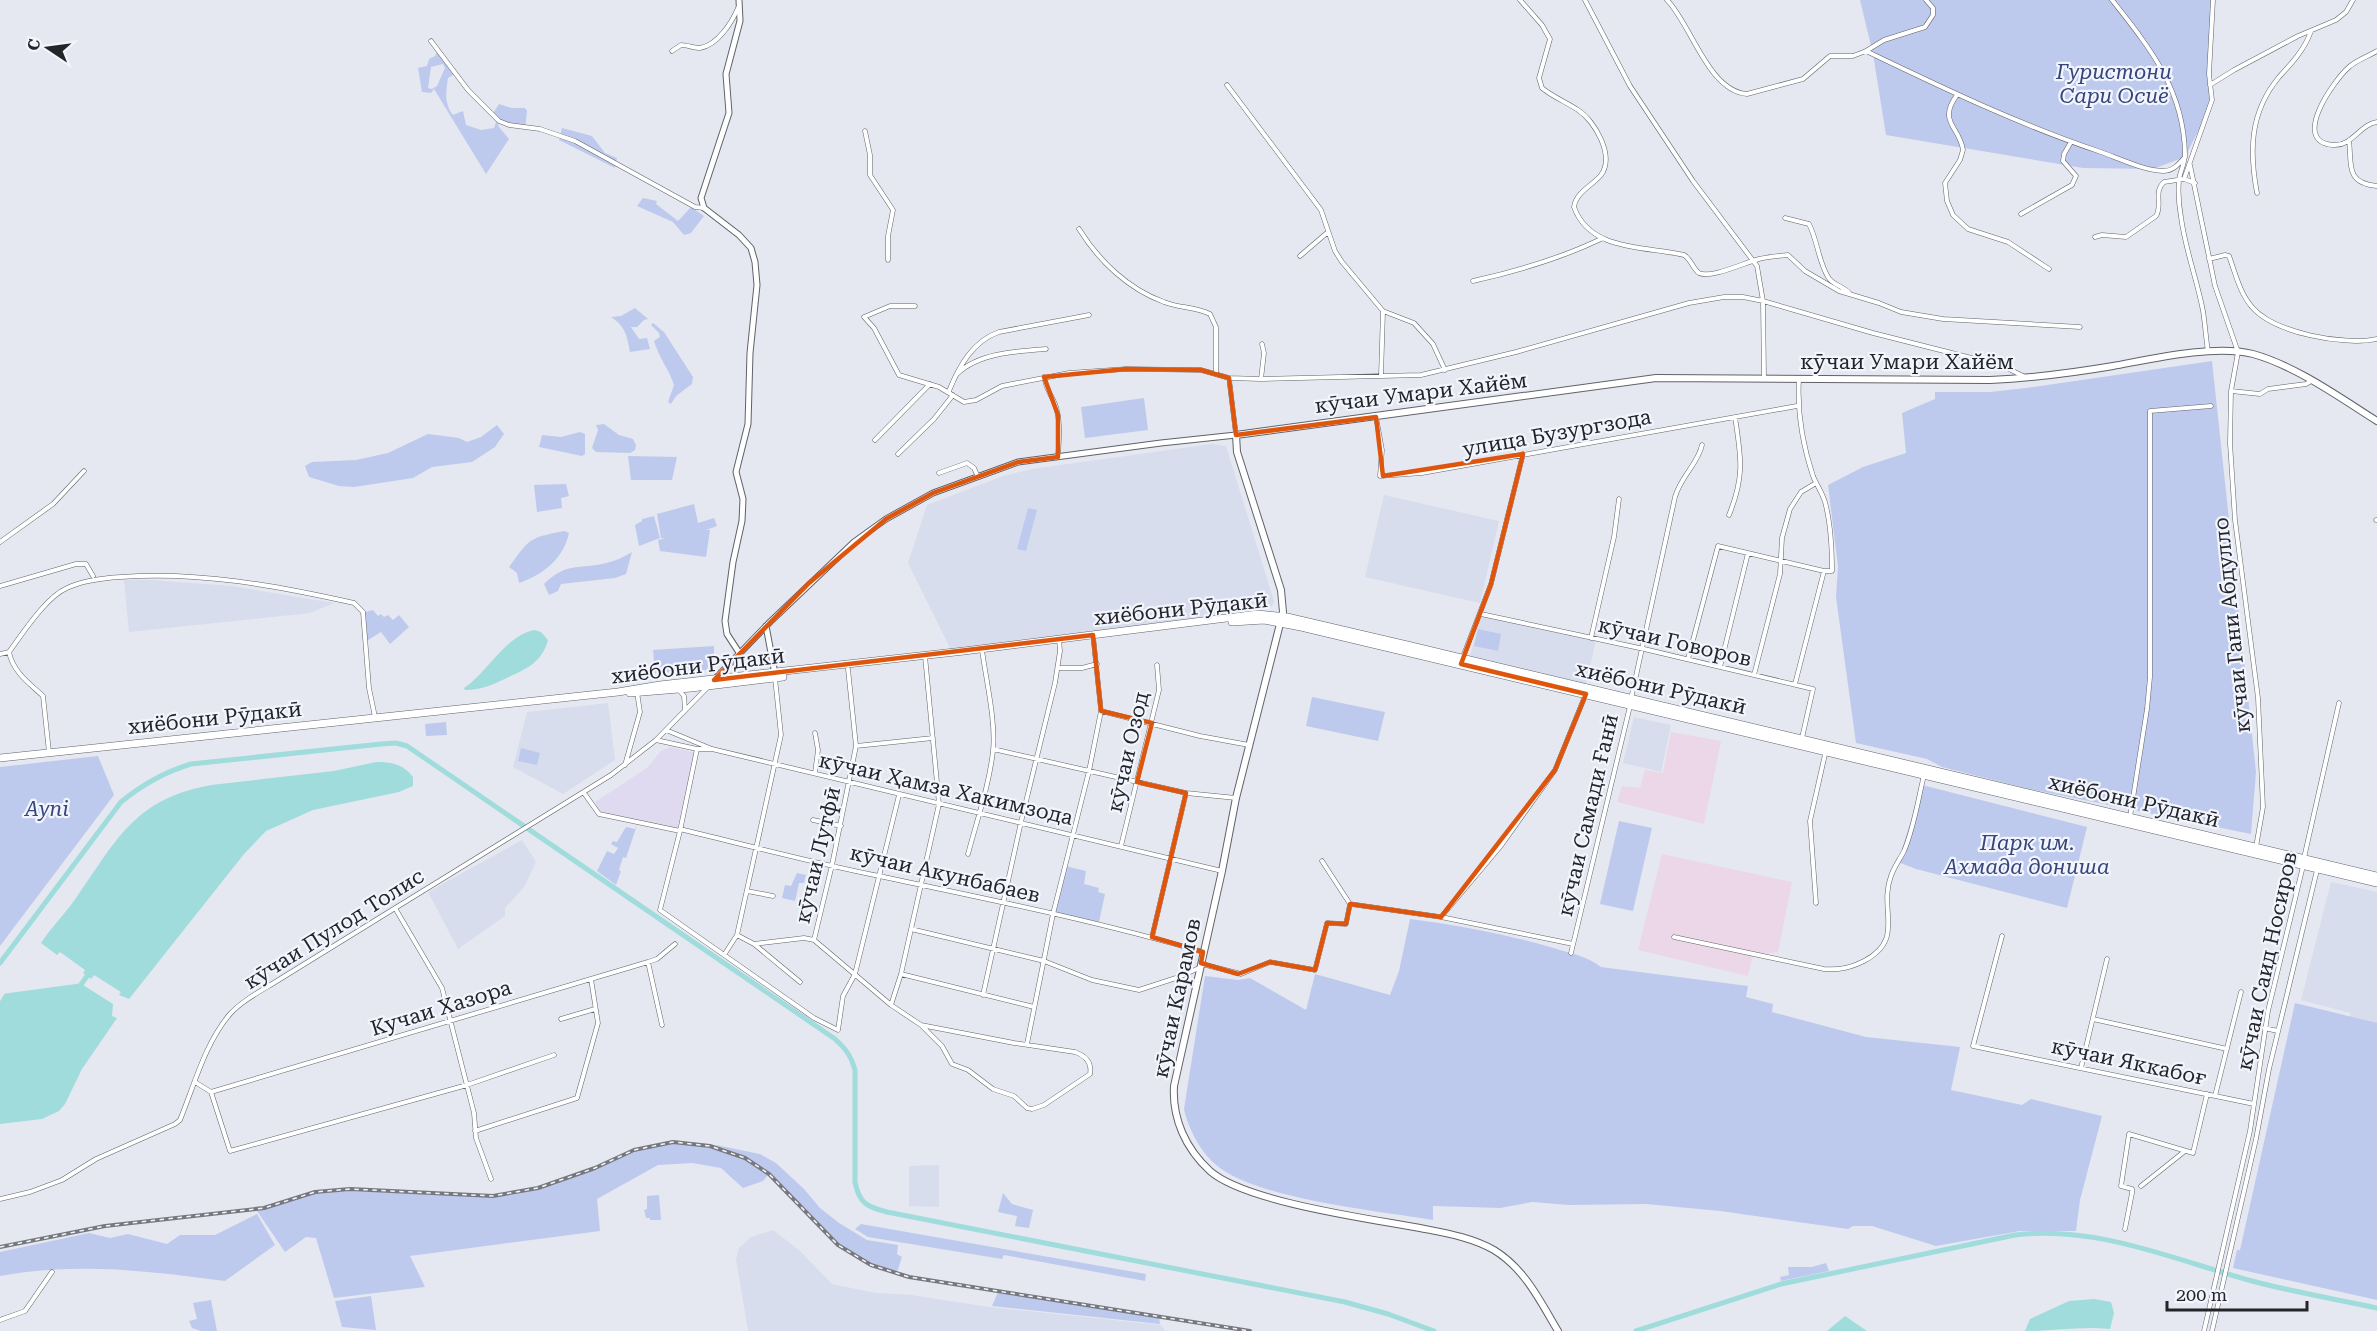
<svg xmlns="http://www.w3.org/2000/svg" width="2377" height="1331" viewBox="0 0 2377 1331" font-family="'Roboto Serif',serif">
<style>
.commercial{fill:#e0daf0}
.built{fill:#d7ddec}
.medical{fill:#ebd7e7}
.green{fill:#becaed;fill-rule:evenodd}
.water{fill:#a0dcdc}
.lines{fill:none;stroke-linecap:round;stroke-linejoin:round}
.canal{stroke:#a0dcdc;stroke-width:5}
.minor-casing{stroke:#5f6269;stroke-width:5}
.tertiary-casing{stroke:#5f6269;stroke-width:7}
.secondary-casing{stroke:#5f6269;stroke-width:8}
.trunk-casing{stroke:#5f6269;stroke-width:8}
.minor{stroke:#fff;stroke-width:4}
.tertiary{stroke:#fff;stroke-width:5}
.secondary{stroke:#fff;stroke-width:6}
.trunk{stroke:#fff;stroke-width:7}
.rail-casing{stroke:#76787e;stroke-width:4}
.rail{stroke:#f2f5fe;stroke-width:1.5;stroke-dasharray:4.5;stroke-linecap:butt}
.marked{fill:none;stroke:#de560d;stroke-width:4.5;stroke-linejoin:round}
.labels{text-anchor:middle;stroke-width:4.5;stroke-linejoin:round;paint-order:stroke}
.park-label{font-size:21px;font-style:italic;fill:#36457a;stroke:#f2f5fe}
.street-label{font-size:21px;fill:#242529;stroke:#f2f5fe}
</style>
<rect width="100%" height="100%" fill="#e5e8f0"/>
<path class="commercial" d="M671,747L696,753L677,830L599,811L595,802L647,768L661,751Z"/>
<path class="built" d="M1212,444L1226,446L1274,601L1273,605L1269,608L951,650L908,563L927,505L1003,476L1032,469Z
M1384,495L1499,521L1480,603L1365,577Z
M124,580H151L232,586L334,603L310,613L129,632Z
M1481,615L1596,640L1586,684L1470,656Z
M608,703L615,760L563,794L513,767L527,712Z
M1634,717L1671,725L1661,772L1623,763Z
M522,840L536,862L524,887L505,908V916L458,949L428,892Z
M2331,882L2377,892V1025L2350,1018V1013L2301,1000Z
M939,1165V1207L909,1206V1166Z
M773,1230L800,1251L832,1284L876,1293L911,1295L989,1307L1161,1325L1165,1331H748L736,1259L739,1248L751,1237Z"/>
<path class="medical" d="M1671,732L1721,741L1704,824L1617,802L1622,786L1640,788L1645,770L1663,773Z
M1662,854L1792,882L1778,952L1753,955L1748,976L1638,950Z"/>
<path class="green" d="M1860,0H2212L2209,74L2212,104L2185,157L2153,169L2083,168L1886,135L1873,54Z
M437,52L455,74L448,78C446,91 444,104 453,115L463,111L466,125L481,130L494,128L497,119L492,115L499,104L512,108H525L527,111L525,129L497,120L499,127L509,139L486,174L434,89L431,93L422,92L418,68L427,66L429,59L435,56ZM443,64L445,68L437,86L432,89L428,88L431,67Z
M562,128L592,136L605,153L617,158L615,168L559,140Z
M643,198L657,201L656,204L678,221L691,207L704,216L691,233L684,235L673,222L637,206Z
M635,308L648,319L644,320L637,327H631L639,339L647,338L650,349L630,352C627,335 625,326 611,317L621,316Z
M653,323L664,332L693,377L692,384L676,396L671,404L668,402L674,385C669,369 659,358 654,341L660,337L659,333L651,325Z
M2212,361L2256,772L2251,834L2029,789L1942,767L1927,759L1856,743L1836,597L1838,566L1828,485L1863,467L1906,453L1902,413L1935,399V392H1990L2026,388Z
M1144,398L1148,430L1085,438L1081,407Z
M604,424L619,435L633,439L636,445L635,450L630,453L596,452L592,448L598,430L596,425Z
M497,425L504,434L495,447L472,462L432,467L413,478L354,487L339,486L309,477L305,466L312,462L356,460L388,453L428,434L459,438L467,442L481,437Z
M580,432L585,434V454L582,456L539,447L542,435L561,437Z
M628,456L677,457L672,480H631Z
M566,484L569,496L561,498L562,508L537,512L534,485Z
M694,504L698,523L714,518L717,526L706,530H710L706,557L660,551L658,540L665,538H661L657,514Z
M1028,508L1037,510L1026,551L1017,549Z
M654,516L660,538L639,546L635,525L642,521V519Z
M564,531L569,533C564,558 543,575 519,583L517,573L509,567C530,538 529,538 564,531Z
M632,552L626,574L615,578L561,584L558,591L549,595L544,584C568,561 579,570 606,563C615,561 624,557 632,552Z
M373,610L378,616L381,614L384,617L388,615L393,620L399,615L409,627L390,644L381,632L365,642L362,613Z
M1478,629L1501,634L1498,651L1474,646Z
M714,646V661L706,670L655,673L653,650Z
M1312,697L1385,712L1378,741L1306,726Z
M446,722L447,735L426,736L425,724Z
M521,748L540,753L537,765L518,761Z
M98,756L114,795L0,946V767Z
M1922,785L2087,827L2067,908L1916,869L1898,862Z
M1619,821L1652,828L1633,911L1600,904Z
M637,825L626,858L623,857L619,870L621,871L616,885L597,871L607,851L614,854L618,848L611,844L613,841L617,842L626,827L635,829Z
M1065,866L1086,871L1084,884L1099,888L1098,892L1105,894L1099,922L1055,912Z
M797,873L806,875L804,883H799L795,901L782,898L785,885L791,886Z
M1410,919C1457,925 1504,934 1550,947C1568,953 1586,955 1601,967L1748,986L1746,997L1773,1004L1772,1012L1866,1037L1960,1047L1951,1090L2022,1105L2031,1099L2102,1116L2080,1200L2076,1231H2020L1936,1246L1872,1226H1853L1848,1229L1720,1211L1646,1204L1569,1205L1532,1202L1500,1208L1433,1206V1220C1379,1211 1254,1199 1215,1164C1200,1151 1188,1128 1184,1109L1205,976L1238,980L1250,978L1306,1010L1315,974L1390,995L1399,971Z
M2295,1003L2377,1023V1300L2233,1268L2237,1250H2240Z
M674,1143L710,1148L745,1159L768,1175L763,1181L743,1188L721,1168L692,1163L658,1165L597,1199L600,1231L410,1256L425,1287L334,1298L316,1238L306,1237L285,1252L257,1211L316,1193L351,1191L494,1197L538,1189L635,1152Z
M716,1145L760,1154L776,1163L804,1189L820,1208L839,1223L867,1240L898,1245L897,1254L902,1257L897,1272L872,1264L839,1244L770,1173L746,1157L717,1147Z
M1003,1193L1012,1204L1033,1210L1029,1228L1015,1226L1017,1216L998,1212Z
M659,1195L661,1220H650V1218H646L644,1210L647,1209V1196Z
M257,1214L275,1245L225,1281C149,1271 77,1262 0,1276V1252L89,1233L110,1238L128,1234L167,1244L180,1235H215Z
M861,1224L1146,1274L1145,1281L1004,1255L1002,1259L868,1237L855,1229Z
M1826,1263L1829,1271L1781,1281L1780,1277L1789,1275L1788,1267H1812Z
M998,1292L1159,1317L1160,1324L992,1306Z
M371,1296L376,1330L342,1327L335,1301Z
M211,1300L217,1331H201L192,1328L189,1321L197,1319L193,1303Z"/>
<path class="water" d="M534,630L541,632L548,640C542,662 528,668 509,677C494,684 482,690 465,690L464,688C488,672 504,637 534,630Z
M376,762C392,762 403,764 413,777V786L399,792L313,810L266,831L244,854L129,999L119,995L121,992L94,975L91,979L83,973L85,970L60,952L57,955L41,943C52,926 67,912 78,895C118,838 135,799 211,785L334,771Z
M83,985L113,1004L112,1016L117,1018L82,1069L65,1104L59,1111L42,1119L0,1124V1008L7,997Z
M2094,1299L2111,1302L2114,1313L2110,1329C2082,1326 2054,1331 2025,1331L2030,1319L2069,1301Z
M1845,1316L1867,1331H1827Z"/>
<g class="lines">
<path class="canal" d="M0,963L121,802C143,784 164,772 191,764L381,744L396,743L407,746L835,1039C846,1049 851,1056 855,1070V1182C859,1203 867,1207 887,1212L1345,1302L1388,1314L1434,1331
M0,1006L6,996L80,986L87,976
M1636,1331L1781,1284L2015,1235C2096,1225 2175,1260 2252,1281C2293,1292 2335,1299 2377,1308"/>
<g class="minor-casing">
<path id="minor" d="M1520,0L1542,25L1550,39L1539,78L1542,88C1553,97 1566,102 1578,110C1595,121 1615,156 1601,175C1592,186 1576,192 1574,207C1590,252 1646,246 1684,255C1691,259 1693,269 1699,273C1711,279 1746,262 1759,259C1768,257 1778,256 1788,255L1805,271L1839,291L1879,303L1901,312L1943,319L2080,327
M1585,0L1630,86L1693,181L1757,266L1763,301L1764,378
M1667,0C1691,24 1708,91 1747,94L1803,79L1830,56H1853L1866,51
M1926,0L1933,8V15L1925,27L1884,40L1866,51C1943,88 2020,125 2101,152C2120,159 2143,170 2163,171C2173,171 2179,164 2185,157
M2112,0C2150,48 2184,90 2185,154C2185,164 2180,171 2179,180C2178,192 2179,206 2181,217C2185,249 2197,279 2203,311C2205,324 2206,338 2208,352
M431,41L468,90L499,121L509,125L540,129L575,141L695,207L704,208
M672,51L681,45C687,45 694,48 700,48C718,45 732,22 738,8
M2377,51C2367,57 2357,60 2349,67C2334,80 2290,142 2333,145C2352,147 2360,124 2377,122
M1227,85L1321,210L1335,251L1342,262L1383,311L1414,323L1433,344L1445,370
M2210,85L2234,70L2298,36L2336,20L2346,12L2353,0
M1957,95C1937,122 1960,127 1963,150L1960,160L1945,183L1947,201L1953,215L1968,229L2008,242L2049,269
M865,131L870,155V175L893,210L888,236V260
M2349,140C2352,165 2345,183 2377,186
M2190,165L2215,286L2238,352L2231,391L2230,443L2235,520L2258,698L2263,807L2256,847
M2184,179L2212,100L2209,74L2213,0
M2257,193C2249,150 2250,112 2279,77C2292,63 2305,49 2311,31
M2021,214L2072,185L2076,176L2063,161L2064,154L2071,142
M1785,218L1809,224C1818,242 1818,260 1828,277C1833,286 1845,286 1850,294
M1079,229C1099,261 1128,289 1164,302C1179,308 1196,307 1210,314L1216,327V374
M2095,237L2102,235L2126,237L2156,216C2163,205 2153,192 2164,182L2184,179L2195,183
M1300,256L1328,232
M2209,259L2225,255L2229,256C2235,272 2240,294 2252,307C2274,333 2344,346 2377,339
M1473,281C1518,271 1559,259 1601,239
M915,306H890L864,317L874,328L899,375L939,387L964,402L976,400L1002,386L1069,373L1126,369L1201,370L1229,378L1261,379L1421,375L1516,352L1689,303L1724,297H1743L1763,301L1873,333L2003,366L2025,377
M957,374C978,353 1017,351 1046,349
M1381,376L1383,311
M1044,377C1047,392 1050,392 1055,404C1061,420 1059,439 1058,457
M1229,378L1236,435
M1261,379L1264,353L1262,344
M949,391C959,366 973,341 999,332L1089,315
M2231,391L2260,394L2268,389L2306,384L2311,381
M1376,417L1382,450L1380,476L1422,473L1797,406
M875,440L930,384
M898,454L934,419L953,395
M939,473L967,463L974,468L978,477
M1729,515C1745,476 1741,457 1735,417
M2376,520H2377
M0,542L53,504L84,471
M0,586L76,564H86L93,576
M1481,614L1644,649L1813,689L1802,738
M1591,638L1614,537L1619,499
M0,654L9,652
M1463,657L1491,584L1523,454
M1688,659L1718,546L1824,571H1832C1832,549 1831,527 1826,506C1824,495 1817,486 1813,476C1802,443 1797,413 1799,379
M1720,667L1748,553
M1058,668H1082L1097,664
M1754,675L1780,574L1782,538L1790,509L1801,492L1816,483
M1795,684L1824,571
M679,690L684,696L685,709
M1631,699L1675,497C1681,476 1698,464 1702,445
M1101,711L1200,736L1249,745
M666,730L712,749L1222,871
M815,733L818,750L815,773
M656,740L697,749H711
M856,746L933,738
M697,749L680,831L660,910L814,1018L838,1030L843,996L855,974L899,795
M993,749L1186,793L1236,798
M49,752L43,696C29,683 13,672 9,652C23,633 46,597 67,588C84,580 103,578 121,577C199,571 278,586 354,603L363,612L369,688L375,717
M625,765L640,712L637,692
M584,793L599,814L680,831
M2130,817L2147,709L2150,677V411L2211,406
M813,820L841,826
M680,829C746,845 813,863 879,876C988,899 1096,921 1203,952
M1121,846L1159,690L1157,665
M968,854C977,820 989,786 993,751C996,721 986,680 982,650
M2304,858L2339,703
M1322,861L1350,904L1441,917L1573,944
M747,891L773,896
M1816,903L1810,821L1826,750
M395,908L442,988L474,1113L476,1138L491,1179
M1441,917L1500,847L1555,770L1585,696
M911,929L1044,961L1092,980L1139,990L1179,977L1199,968
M737,935L754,944L800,982
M2002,936L1973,1046L2254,1104
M1152,937L1186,793
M1674,937L1824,969C1840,970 1850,968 1864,961C1906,939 1878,910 1891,876C1894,867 1900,859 1904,851C1914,828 1918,800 1924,775
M814,940L832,865L856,746L848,669
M754,944L804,938L814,940L891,1005L921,1025L942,1046L952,1064L968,1070L993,1089L1014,1096L1027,1108L1032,1109L1044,1105L1090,1074C1092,1063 1086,1056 1075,1052L1014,1043L921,1025
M1571,953L1630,706
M724,955L737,935L781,735L775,678
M648,962L662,1025
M1202,964L1241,974L1270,962L1315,970L1327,923L1346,924L1350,904
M901,974L1034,1007
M983,995L1021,822L1055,683L1060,651L1059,639
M891,1005L901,974L939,804L925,656
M561,1019L595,1009
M2093,1019L2227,1049
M2264,1028L2278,1031
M1027,1044L1053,914L1089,771L1101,711L1093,635
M2081,1068L2107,959
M195,1082L211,1092L230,1151L467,1085L554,1055
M211,1092L648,962L657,959L675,944
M2215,1096L2241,992
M475,1131L577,1098L598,1023L591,979
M2141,1186L2185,1151
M0,1199L30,1192L62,1180L96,1159L175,1124L180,1120C194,1086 205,1043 230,1014C241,1002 257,993 272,984L611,775L656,740L708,687
M2125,1229L2132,1193V1189L2121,1186L2129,1134L2193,1153L2207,1094
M0,1320L25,1311L52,1272
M2204,1331L2250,1131L2268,1011L2303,866
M2212,1331L2256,1139L2269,1069L2317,870"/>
</g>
<g class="tertiary-casing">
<path id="tertiary" d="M739,0L740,21L726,74L729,113L701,198L704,208L739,235L751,248L755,262L757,285L750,353L748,424L736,472L743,499L742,521L733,562L725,621L727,634L740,654
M766,626L775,674
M715,679L770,622L854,542L886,519L933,493L1018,462L1161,443L1236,435"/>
</g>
<g class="secondary-casing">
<path id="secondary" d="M1558,1331C1540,1301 1525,1269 1494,1250C1471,1237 1445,1233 1420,1228C1371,1219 1245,1202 1210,1171C1186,1149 1172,1119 1174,1086L1222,871L1236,798L1283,612L1281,590L1237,452L1236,435L1656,378L1990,380C2031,378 2072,373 2113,366C2151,359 2214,344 2253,354C2296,366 2339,397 2377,421"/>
</g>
<g class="trunk-casing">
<path id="trunk" d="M1232,622L1264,620L1301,627L2377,883
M630,693L691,688L783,677
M0,758L618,692L660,685L964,651L1258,614L1287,617L1407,645L2377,876"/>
</g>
<use href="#minor" class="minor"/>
<use href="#tertiary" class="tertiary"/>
<use href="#secondary" class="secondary"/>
<use href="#trunk" class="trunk"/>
<g class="rail-casing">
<path id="rail" d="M0,1247L105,1226L264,1208L315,1192L350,1189L493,1196L538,1188L595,1168L634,1150L673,1142L710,1146L745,1158L769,1174L838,1245L871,1265L909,1277L1250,1331"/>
</g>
<use href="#rail" class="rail"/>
</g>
<path class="marked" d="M1126,369L1201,370L1229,378L1236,435L1376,417L1383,476L1523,454L1491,584L1461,664L1586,694L1555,770L1441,917L1350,904L1346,924L1327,923L1315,970L1270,962L1238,974L1201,963L1203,952L1152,937L1186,793L1137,782L1152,723L1101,711L1093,635L714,680L809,583L886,519L933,493L1018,462L1058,457V415L1044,377Z"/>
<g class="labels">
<g class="park-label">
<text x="2114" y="79">Гуристони<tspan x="2114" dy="24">Сари Осиё</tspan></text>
<text x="47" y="816">Ayni</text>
<text x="2027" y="850">Парк им.<tspan x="2027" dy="24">Ахмада дониша</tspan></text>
</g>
<g class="street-label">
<text x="1907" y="369">кӯчаи Умари Хайём</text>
<text transform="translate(1421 393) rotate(-7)" y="7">кӯчаи Умари Хайём</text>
<text transform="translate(1557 433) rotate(-10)" y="7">улица Бузургзода</text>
<text transform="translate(1181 609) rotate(-6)" y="7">хиёбони Рӯдакӣ</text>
<text transform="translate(2232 625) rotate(-96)" y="7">кӯчаи Гани Абдулло</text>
<text transform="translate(1675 642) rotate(13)" y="7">кӯчаи Говоров</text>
<text transform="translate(698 666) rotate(-7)" y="7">хиёбони Рӯдакӣ</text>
<text transform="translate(1661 688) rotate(13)" y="7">хиёбони Рӯдакӣ</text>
<text transform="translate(215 718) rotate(-6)" y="7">хиёбони Рӯдакӣ</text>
<text transform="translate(1128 752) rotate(-77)" y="7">кӯчаи Озод</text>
<text transform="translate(946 789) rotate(13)" y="7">кӯчаи Ҳамза Хакимзода</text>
<text transform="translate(2134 801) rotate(13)" y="7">хиёбони Рӯдакӣ</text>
<text transform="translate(1588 815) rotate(-77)" y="7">кӯчаи Самади Ғанӣ</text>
<text transform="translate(818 855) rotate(-77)" y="7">кӯчаи Лутфӣ</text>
<text transform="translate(945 874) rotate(13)" y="7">кӯчаи Акунбабаев</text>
<text transform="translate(334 929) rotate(-32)" y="7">кӯчаи Пулод Толис</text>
<text transform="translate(2267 961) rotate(-78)" y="7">кӯчаи Саид Носиров</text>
<text transform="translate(1177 998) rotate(-78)" y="7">кӯчаи Карамов</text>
<text transform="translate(441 1008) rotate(-17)" y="7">Кучаи Хазора</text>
<text transform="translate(2129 1062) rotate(12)" y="7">кӯчаи Яккабоғ</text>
</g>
</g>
<g transform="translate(48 48) rotate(283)" stroke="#f2f5fe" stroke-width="4.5" paint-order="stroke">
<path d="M0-4.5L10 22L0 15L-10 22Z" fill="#242529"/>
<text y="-9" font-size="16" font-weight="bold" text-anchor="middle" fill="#242529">С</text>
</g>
<path d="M2167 1301v9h140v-9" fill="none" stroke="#242529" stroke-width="3"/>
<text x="2176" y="1301" font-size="18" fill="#242529" stroke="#f2f5fe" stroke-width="4.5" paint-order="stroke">200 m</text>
</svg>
